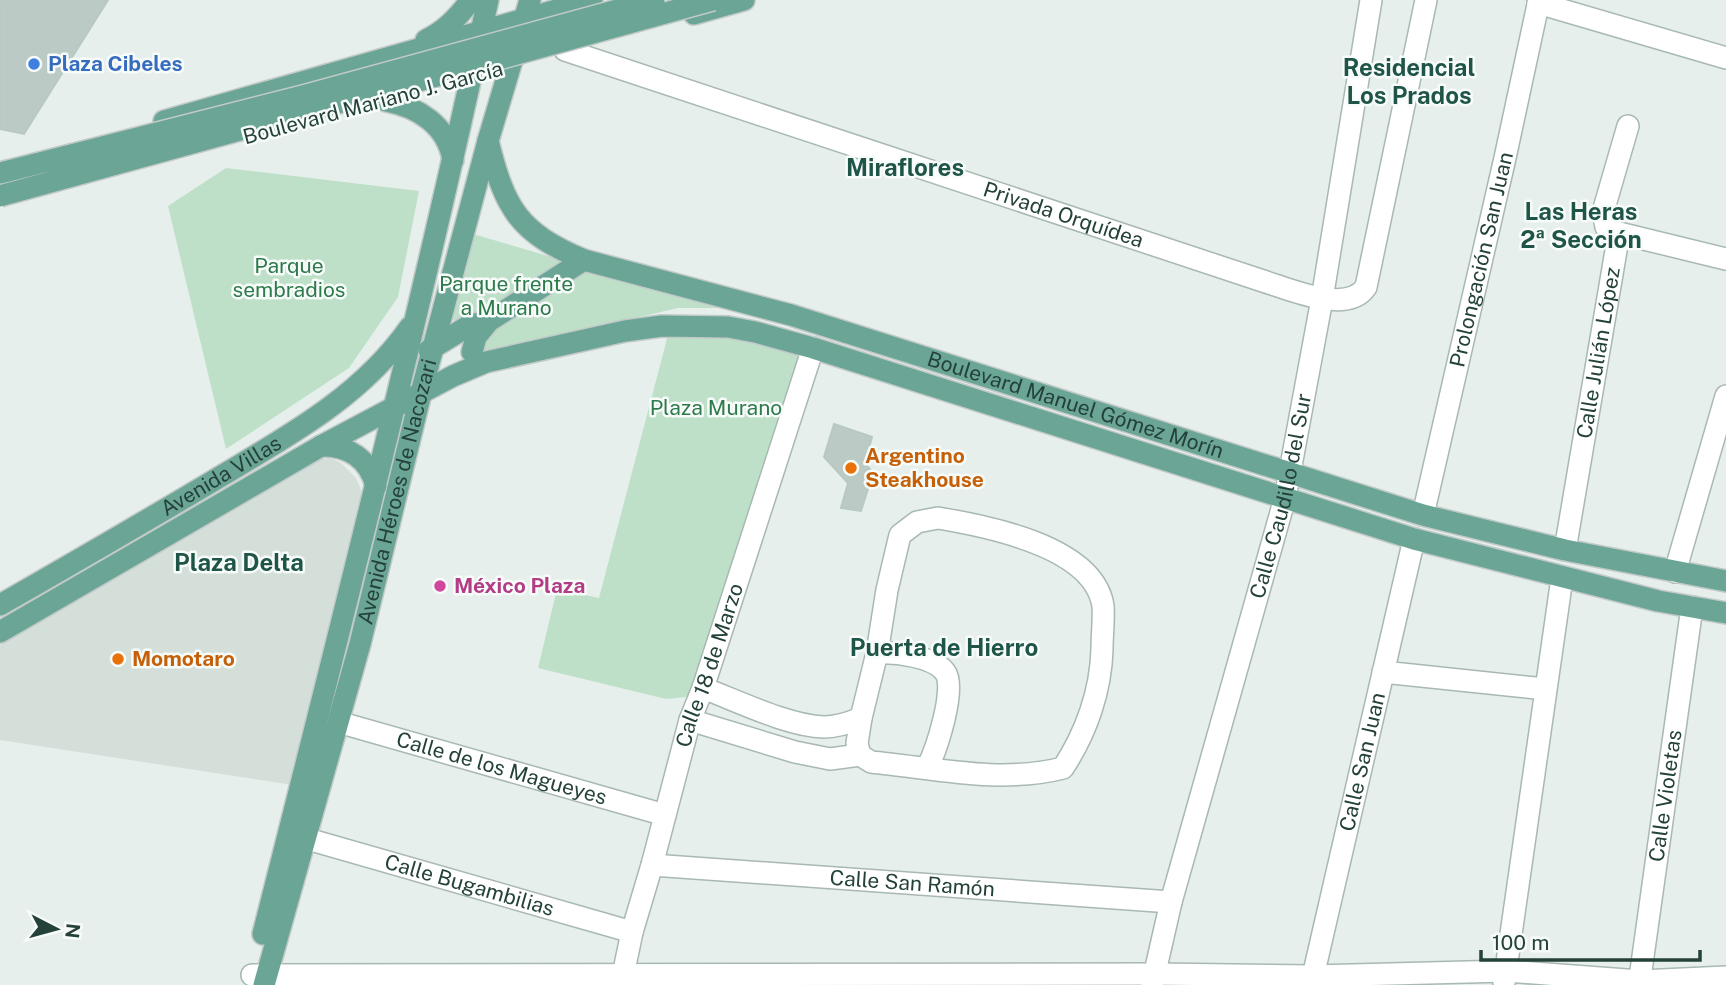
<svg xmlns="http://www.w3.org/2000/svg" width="1726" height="985" viewBox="0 0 1726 985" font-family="'Public Sans',sans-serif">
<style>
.built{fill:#d4dfda}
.green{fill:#bfe0c8}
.building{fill:#bbcac4;stroke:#b8c9c2;stroke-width:2}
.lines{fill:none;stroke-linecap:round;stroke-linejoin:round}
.minor-casing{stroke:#a8b8b2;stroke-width:24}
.major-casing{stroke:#c2cac8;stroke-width:24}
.minor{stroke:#fff;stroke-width:21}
.major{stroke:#6aa596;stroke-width:21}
.major-bridge-casing{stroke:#c2cac8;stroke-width:24;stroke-linecap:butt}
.major-bridge{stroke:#6aa596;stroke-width:21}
.shop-dot{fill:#3f7fe0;stroke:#f7fbf9;stroke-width:2.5}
.food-dot{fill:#e8710a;stroke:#f7fbf9;stroke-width:2.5}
.hotel-dot{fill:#d1479c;stroke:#f7fbf9;stroke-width:2.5}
.labels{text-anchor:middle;stroke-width:5;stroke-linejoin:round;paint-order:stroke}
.shop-label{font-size:21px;font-weight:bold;fill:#366cbe;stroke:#f7fbf9;text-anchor:start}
.street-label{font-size:21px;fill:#24423a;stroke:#f7fbf9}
.park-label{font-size:21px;fill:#2d7a4b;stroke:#f7fbf9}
.food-label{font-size:21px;font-weight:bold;fill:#c56008;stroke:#f7fbf9;text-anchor:start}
.hotel-label{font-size:21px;font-weight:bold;fill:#b23c85;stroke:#f7fbf9;text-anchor:start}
.quarter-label{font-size:24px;font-weight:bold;fill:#1f5548;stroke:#f7fbf9}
</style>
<rect width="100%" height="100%" fill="#e6efeb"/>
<path class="built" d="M330,458L341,463L356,478L363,495L293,785L0,740V645L309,461Z"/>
<path class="green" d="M226,168L419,191L398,297L349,368L226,449L168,206Z
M473,234L725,308H678L490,352L466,339L449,313Z
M668,335L748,337L802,356L696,688L686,697L666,699L538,668L557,589L599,598Z"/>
<path class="building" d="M0,0H108L24,134L0,129Z
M834,424L872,437L865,463L873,473L861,511L841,508L848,483L824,457Z"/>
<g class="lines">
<g class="minor-casing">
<g id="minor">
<path d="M1538,3L1726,58"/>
<path id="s1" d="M565,50L1263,281C1289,289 1347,315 1366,287L1426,0"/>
<path d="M1628,126L1603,212L1606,227L1619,233L1726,259"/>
<path id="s2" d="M1423,515L1505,158L1539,0"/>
<path d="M938,518C986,526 1094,546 1103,606C1104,619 1102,635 1102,649C1101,691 1086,733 1063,768C1001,784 934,768 871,762L860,755L857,743L861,718L877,653L887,590L900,535L917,522Z"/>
<path id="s3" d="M1565,550L1619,233"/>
<path d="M1675,572L1726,396"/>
<path d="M877,653C895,652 933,656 945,672C957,688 936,751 927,768"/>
<path d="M1383,672L1545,689"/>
<path d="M703,688C738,701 788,726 824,727C837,727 849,723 861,718"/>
<path d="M690,720L795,752L830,759L860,755"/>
<path id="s4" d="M338,722L665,815"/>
<path id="s5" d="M304,838L632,932"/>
<path id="s6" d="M652,865L1171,902"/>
<path d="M252,975L1155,974L1313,976L1506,971L1640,981L1726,977"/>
<path d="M1504,983L1562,578"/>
<path id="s7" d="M621,985L632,932L652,865L690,720L703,688L813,348"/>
<path id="s8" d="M1152,985L1171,902L1285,498L1322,299L1371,0"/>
<path id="s9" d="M1311,985L1414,539"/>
<path id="s10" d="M1639,985L1692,607"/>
</g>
</g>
<g class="major-casing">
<g id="major">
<path d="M694,14L744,0"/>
<path d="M426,40C445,31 458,17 471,0"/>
<path d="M386,101C418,107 447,125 453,160"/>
<path d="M164,121L592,0"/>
<path id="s11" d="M488,141C505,209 518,232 584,260L791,315L1423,515L1565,550L1726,581"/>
<path d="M429,350L470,325L489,321"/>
<path d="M472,352L476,337L489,321L584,260"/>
<path d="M321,446C348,445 369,459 376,486"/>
<path id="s12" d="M0,605C70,565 139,525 208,484C281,440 360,399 410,327"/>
<path d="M0,632L321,446L453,376L486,362L625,331L662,326L728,327L755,332L813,348L1414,539L1658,601L1726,613"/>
<path d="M263,934C342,623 420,313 488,0"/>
<path id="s13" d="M264,985L360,644L421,393L488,141L530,0"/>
</g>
</g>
<use href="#minor" class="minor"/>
<use href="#major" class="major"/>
<g class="major-bridge-casing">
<path id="major-bridge" d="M0,173L303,96L654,0
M0,196L713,0"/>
</g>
<use href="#major-bridge" class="major-bridge"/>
</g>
<circle class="shop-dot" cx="34" cy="64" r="7"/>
<g class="food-dot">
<circle cx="851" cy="468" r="7"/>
<circle cx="118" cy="659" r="7"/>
</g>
<circle class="hotel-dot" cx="440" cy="586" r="7"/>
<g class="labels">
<g class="shop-label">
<text x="48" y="71">Plaza Cibeles</text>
</g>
<g class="street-label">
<text transform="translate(373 103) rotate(-15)" y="7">Boulevard Mariano J. García</text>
<text dy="7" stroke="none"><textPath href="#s1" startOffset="525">Privada Orquídea</textPath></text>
<text dy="7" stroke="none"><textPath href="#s2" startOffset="262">Prolongación San Juan</textPath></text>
<text dy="7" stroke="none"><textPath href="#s3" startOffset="200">Calle Julián López</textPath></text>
<text dy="7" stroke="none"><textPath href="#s11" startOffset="674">Boulevard Manuel Gómez Morín</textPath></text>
<text dy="7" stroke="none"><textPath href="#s12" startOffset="256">Avenida Villas</textPath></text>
<text dy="7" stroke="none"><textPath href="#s13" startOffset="511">Avenida Héroes de Nacozari</textPath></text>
<text dy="7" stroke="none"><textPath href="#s8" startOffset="506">Calle Caudillo del Sur</textPath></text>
<text dy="7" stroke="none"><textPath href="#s7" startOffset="332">Calle 18 de Marzo</textPath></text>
<text dy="7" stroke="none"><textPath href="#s9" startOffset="229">Calle San Juan</textPath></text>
<text dy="7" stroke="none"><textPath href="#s4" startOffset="170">Calle de los Magueyes</textPath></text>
<text dy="7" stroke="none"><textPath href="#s10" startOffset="191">Calle Violetas</textPath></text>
<text dy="7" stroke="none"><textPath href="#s6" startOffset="261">Calle San Ramón</textPath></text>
<text dy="7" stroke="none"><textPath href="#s5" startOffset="172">Calle Bugambilias</textPath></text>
</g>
<g class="park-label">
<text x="289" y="273">Parque<tspan x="289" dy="24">sembradios</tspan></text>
<text x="506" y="291">Parque frente<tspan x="506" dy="24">a Murano</tspan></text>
<text x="716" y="415">Plaza Murano</text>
</g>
<g class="food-label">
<text x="865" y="463">Argentino<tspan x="865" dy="24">Steakhouse</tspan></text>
<text x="132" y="666">Momotaro</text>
</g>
<g class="hotel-label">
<text x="454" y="593">México Plaza</text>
</g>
<g class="quarter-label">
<text x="1409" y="76">Residencial<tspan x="1409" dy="28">Los Prados</tspan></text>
<text x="905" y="176">Miraflores</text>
<text x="1581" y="220">Las Heras<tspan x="1581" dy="28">2ª Sección</tspan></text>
<text x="239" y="571">Plaza Delta</text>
<text x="944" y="656">Puerta de Hierro</text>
</g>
</g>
<g transform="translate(56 929) rotate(96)" stroke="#f7fbf9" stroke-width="5" paint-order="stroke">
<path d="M0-5L12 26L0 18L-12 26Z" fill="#24423a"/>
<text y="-10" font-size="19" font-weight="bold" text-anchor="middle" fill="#24423a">N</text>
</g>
<path d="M1481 950v10h219v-10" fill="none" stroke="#24423a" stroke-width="3.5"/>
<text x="1492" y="950" font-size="21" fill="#24423a" stroke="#f7fbf9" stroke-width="5" paint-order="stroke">100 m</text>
</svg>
